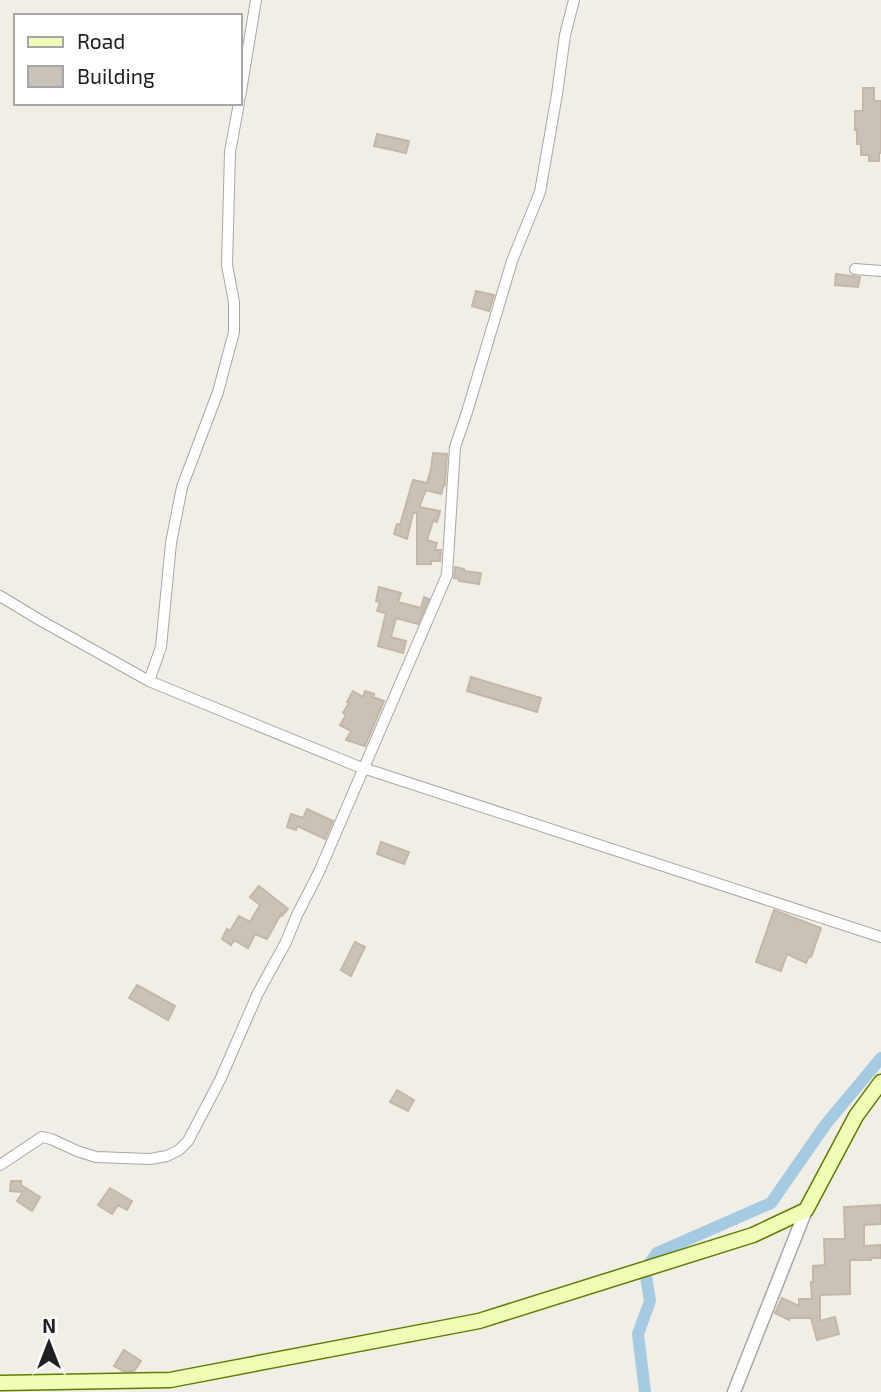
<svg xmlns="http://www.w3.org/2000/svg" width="881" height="1392" viewBox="0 0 881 1392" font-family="'Exo 2',sans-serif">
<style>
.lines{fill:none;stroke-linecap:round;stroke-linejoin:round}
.canal{stroke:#a4cbe1;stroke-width:12}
.building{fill:#c9c2b8;stroke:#c4b7a7;stroke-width:2}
.minor-casing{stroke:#a7a7a7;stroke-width:12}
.tertiary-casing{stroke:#a7a7a7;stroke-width:15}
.secondary-casing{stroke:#5f7d00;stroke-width:17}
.minor{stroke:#fff;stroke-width:10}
.tertiary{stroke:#fff;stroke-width:12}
.secondary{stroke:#f0fdb7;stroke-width:14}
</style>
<rect width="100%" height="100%" fill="#f1efe5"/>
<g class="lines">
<path class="canal" d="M645,1392L638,1334L650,1301L645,1270L657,1253L771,1203L826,1124L881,1058"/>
</g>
<path class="building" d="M863,88H874V101H881V153H879V161H869V155H861V144H857V130H855V111H863Z
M377,134L409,141L406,153L374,146Z
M836,274L860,277L858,287L835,285Z
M476,291L494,295L489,311L472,306Z
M433,453L447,454L445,485L444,484L441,494L426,490L419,507L440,511L437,522L433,521L427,540L437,543L435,550H441L440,561H431V564H417V511V513H413L407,539L394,534L397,524L400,525L413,480L427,483L431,469Z
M455,567L464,569V571L481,573L479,584L459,581V579L454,578Z
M379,587L401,593L398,602L421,608L424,597L429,599L418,624L396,618L391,637L406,641L403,653L378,646L386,613L377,611L380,602L376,601Z
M471,677L541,698L537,712L467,691Z
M353,691L363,697L365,691L374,694L373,697L384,701L365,746L346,740L351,731L340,725L346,715L343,713L349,703L347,702Z
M307,809L333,821L325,839L297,826L296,830L287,827L291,814L303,818Z
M381,842L409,852L404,864L377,854Z
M259,886L288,909L282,916L281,914L267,939L255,934L248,948L234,940L231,945L222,939L227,929L230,931L239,916L250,922L260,905L250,897Z
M774,910L821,928L811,957L809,956L806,963L787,954L781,971L756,962Z
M355,942L365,947L351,976L341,970Z
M137,985L175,1006L168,1020L129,998Z
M397,1090L414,1100L408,1111L390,1102Z
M11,1181H21V1185L40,1197L32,1211L17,1201L23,1192L10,1191Z
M110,1188L132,1201L127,1210L118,1205L112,1214L98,1205Z
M881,1205V1224L864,1225V1246L881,1245V1258H871V1260H850V1294L820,1295V1321L835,1317L839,1334L817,1340L811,1318H789V1320L775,1313L782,1298L799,1306V1299H812L811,1282H813V1266L825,1265L824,1239H845L844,1207Z
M124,1350L141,1361L134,1371H123L114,1366Z"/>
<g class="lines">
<g class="minor-casing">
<path id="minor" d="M240,97L256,0
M855,269L881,271
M0,596L38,619L149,681L357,766L881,937
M149,681L161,647L171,543L182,487L218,392L234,332V302L227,265L230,152L239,103
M0,1165L42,1137L51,1139L77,1151L96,1157L150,1159L167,1156L179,1150L188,1141L220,1080L258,993L286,942L297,915L319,872L447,575L455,447L467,412L512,261L540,192L557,94L565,35L574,0"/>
</g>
<g class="tertiary-casing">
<path id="tertiary" d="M734,1392L806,1210"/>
</g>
<g class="secondary-casing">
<path id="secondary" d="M0,1383L170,1380L479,1321L753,1235L806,1210L856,1116L881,1082"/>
</g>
<use href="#minor" class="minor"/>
<use href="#tertiary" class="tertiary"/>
<use href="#secondary" class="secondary"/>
</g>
<rect x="14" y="14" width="228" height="91" fill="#ffffff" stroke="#a6a6a6" stroke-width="2"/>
<rect x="28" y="37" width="35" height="10" fill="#f0fdb7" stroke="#a6a6a6" stroke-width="2"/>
<text x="77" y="49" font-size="21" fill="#202020">Road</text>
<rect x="28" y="66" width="35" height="21" fill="#c9c2b8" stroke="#a6a6a6" stroke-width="2"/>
<text x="77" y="84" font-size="21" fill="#202020">Building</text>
<g transform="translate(49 1343)" stroke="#ffffff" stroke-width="5" paint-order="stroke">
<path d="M0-5L12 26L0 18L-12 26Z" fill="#202020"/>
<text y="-10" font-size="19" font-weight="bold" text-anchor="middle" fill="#202020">N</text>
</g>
</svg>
